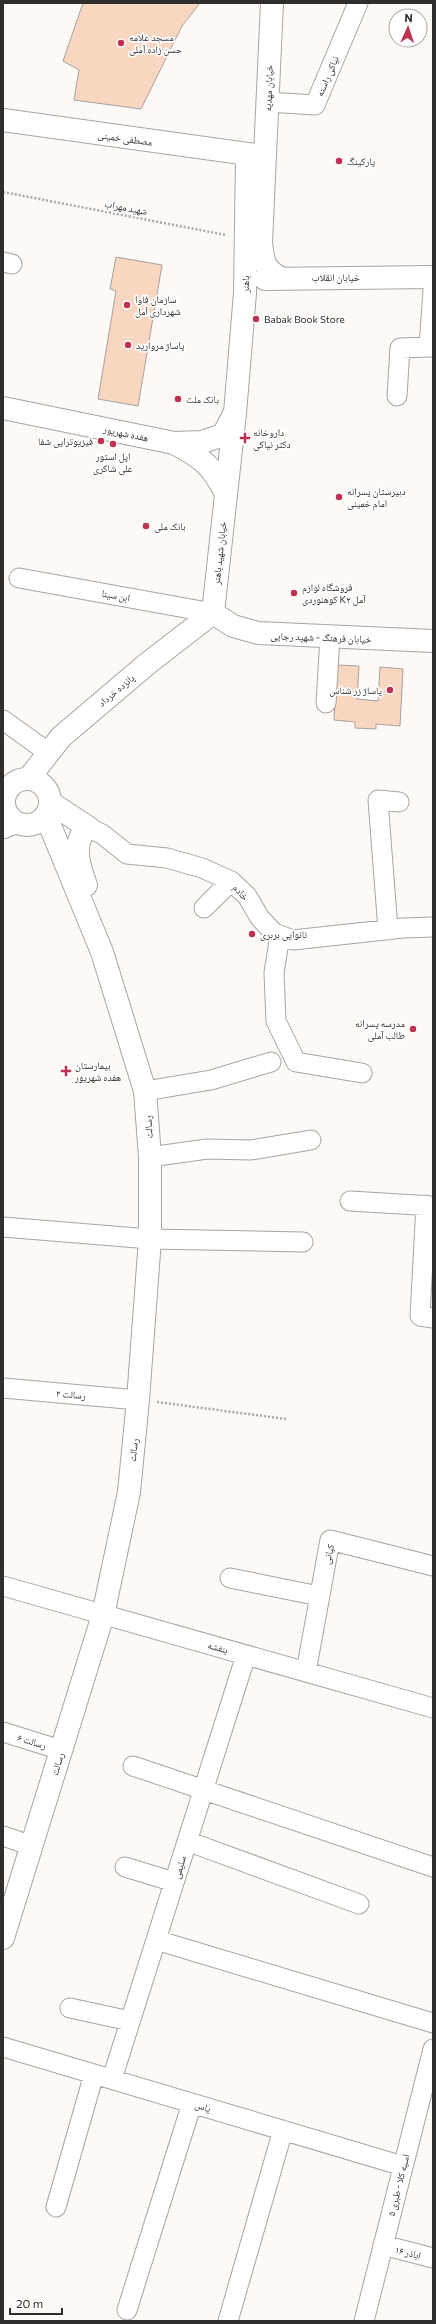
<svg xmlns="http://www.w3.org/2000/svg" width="436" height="2324" viewBox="0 0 436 2324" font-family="Commissioner,'Noto Naskh Arabic',sans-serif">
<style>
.building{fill:#f8d6c0;stroke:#a6a2a0}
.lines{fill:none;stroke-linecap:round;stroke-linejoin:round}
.street-casing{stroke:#a8a4a2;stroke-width:21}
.secondary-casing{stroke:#a8a4a2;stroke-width:24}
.path{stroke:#aba7a5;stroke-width:2.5;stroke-dasharray:2 2;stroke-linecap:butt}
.street{stroke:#fff;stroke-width:19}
.secondary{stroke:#fff;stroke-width:22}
.poi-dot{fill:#c03051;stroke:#fff;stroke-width:1.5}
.labels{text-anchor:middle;stroke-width:3.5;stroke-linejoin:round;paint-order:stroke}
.poi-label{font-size:10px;fill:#302e2d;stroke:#fff;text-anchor:start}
.street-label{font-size:10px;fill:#302e2d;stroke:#fff}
</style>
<rect width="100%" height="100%" fill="#fdf9f6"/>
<path class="building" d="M83,3H200L182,26L141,109L74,100L79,70L63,61Z
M116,257L162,265L138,406L98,399L116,291L110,289Z
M337,665L359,666L357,699L378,701L380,667L403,669L400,726L376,724V729L355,728V722L334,720Z"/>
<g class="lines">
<g class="street-casing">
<path id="street" d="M268,102L315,105L358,3
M3,262L12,264
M433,290L429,347H433
M397,396L400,348L429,347
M19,578L213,613
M326,703L330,637
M3,720L49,753
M3,796H4
M89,828L102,834L127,854L167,858L202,868L231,881L247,896L260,918L274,933L293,940L403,928L433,927
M3,829L18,823
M204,908L231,881
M388,930L378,800L399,802
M280,935L274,973L276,1021L296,1062L362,1073
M145,1091L211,1080L271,1062
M150,1157L207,1149L251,1150L311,1140
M350,1201L433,1206
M426,1205L420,1316L433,1318
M3,1227L150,1239L303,1242
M3,1388L138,1400
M230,1578L319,1596
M3,1586L433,1708
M306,1672L330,1540L433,1566
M3,1732L61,1750
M133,1766L433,1867
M3,1836L32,1846
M187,1841L359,1904
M125,1867L174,1882
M156,1940L433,2023
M70,2008L130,2021
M3,2047L403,2166
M112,2079L246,1655
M56,2207L94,2074
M383,2245L433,2258
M127,2310L192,2103
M228,2321L283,2130
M364,2321L433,2049"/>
</g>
<g class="secondary-casing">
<path id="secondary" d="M272,3L261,242C263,259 263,269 279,277
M3,120L262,156
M265,279L433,277
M3,408L174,443L202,442L223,435L234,414
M174,443C202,458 212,465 226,494
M213,613L235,413L245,293L247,155
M213,613L233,626L258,633L433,641
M29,778L61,737L147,664L213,613
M4 802a23 23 0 1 1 46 0a23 23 0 1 1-46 0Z
M51,803L89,828C71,839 79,867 86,885
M3,1938L103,1615L129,1492L138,1400L150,1239V1157L145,1091L102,952L46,816"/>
</g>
<path class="path" d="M3,192L226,235
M157,1402L286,1419"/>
<use href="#street" class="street"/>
<use href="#secondary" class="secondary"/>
</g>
<g class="poi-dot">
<circle cx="121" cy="43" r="4"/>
<circle cx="339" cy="161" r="4"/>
<circle cx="127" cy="305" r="4"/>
<circle cx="256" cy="319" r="4"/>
<circle cx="128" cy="345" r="4"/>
<circle cx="178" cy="399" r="4"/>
<path d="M243 432h4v4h4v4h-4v4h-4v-4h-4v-4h4z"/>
<circle cx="101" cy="441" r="4"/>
<circle cx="113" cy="444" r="4"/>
<circle cx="339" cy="497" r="4"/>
<circle cx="146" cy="526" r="4"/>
<circle cx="294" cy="593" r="4"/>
<circle cx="390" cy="690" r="4"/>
<circle cx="252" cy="934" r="4"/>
<circle cx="413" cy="1029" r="4"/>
<path d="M64 1065h4v4h4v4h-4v4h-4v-4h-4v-4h4z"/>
</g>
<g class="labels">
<g class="poi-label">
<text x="129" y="41">مسجد علامه<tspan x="129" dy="12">حسن زاده آملی</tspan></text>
<text x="347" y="165">پارکینگ</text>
<text x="135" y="303">سازمان فاوا<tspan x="135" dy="12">شهرداری آمل</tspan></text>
<text x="264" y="323">Babak Book Store</text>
<text x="136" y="349">پاساژ مروارید</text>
<text x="186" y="403">بانک ملت</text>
<text x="253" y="436">داروخانه<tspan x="253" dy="12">دکتر نیاکی</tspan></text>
<text x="93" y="445" text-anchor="end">فیزیوتراپی شفا</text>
<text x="113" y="460" text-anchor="middle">اپل استور<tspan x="113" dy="12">علی شاکری</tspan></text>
<text x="347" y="495">دبیرستان پسرانه<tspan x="347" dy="12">امام خمینی</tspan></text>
<text x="154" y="530">بانک ملی</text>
<text x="302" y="591">فروشگاه لوازم<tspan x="302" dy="12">کوهنوردی K۲ آمل</tspan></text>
<text x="382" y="694" text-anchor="end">پاساژ زر شناس</text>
<text x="260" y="938">نانوایی بربری</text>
<text x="405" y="1027" text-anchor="end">مدرسه پسرانه<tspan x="405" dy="12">طالب آملی</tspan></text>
<text x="75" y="1069">بیمارستان<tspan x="75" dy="12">هفده شهریور</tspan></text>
</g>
<g class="street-label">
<text transform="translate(327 76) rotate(-67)" y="4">نیاکی راسته</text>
<text transform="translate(268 88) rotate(-88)" y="4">خیابان مهدیه</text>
<text transform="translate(125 138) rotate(8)" y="4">مصطفی خمینی</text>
<text transform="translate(126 207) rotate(11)" y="4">شهید مهراب</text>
<text x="336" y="281">خیابان انقلاب</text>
<text transform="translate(245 284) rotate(-88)" y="4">باهنر</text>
<text transform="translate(126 433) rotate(12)" y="4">هفده شهریور</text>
<text transform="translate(219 553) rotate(-84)" y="4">خیابان شهید باهنر</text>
<text transform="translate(116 595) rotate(10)" y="4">ابن سینا</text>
<text transform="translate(321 637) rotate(2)" y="4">خیابان فرهنگ - شهید رجایی</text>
<text transform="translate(116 690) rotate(-40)" y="4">پانزده خرداد</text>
<text transform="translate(241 892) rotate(46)" y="4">خادم</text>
<text transform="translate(148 1127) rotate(-94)" y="4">رسالت</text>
<text transform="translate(71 1394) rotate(5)" y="4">رسالت ۲</text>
<text transform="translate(133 1450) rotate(-84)" y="4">رسالت</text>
<text transform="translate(328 1554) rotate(-76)" y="4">کیانی</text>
<text transform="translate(218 1647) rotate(16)" y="4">بنفشه</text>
<text transform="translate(32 1741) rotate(17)" y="4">رسالت ۶</text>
<text transform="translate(57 1764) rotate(-73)" y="4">رسالت</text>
<text transform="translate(179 1867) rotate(-73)" y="4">سلیمی</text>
<text transform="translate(203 2106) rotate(17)" y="4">یاس</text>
<text transform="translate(398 2185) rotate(-76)" y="4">اسپه کلا - طبری ۵</text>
<text transform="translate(408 2252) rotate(14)" y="4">اباذر ۱۶</text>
</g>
</g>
<rect width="436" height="2324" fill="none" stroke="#302e2d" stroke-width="8"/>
<g transform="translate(408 28) rotate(3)"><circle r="19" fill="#ffffff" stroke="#acabab"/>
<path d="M0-3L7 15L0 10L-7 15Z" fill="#c03051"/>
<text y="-6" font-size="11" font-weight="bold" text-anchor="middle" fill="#302e2d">N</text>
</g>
<path d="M10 2308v6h52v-6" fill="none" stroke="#302e2d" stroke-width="2"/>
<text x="16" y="2308" font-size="12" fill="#302e2d" stroke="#ffffff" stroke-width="3" paint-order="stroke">20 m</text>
</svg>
